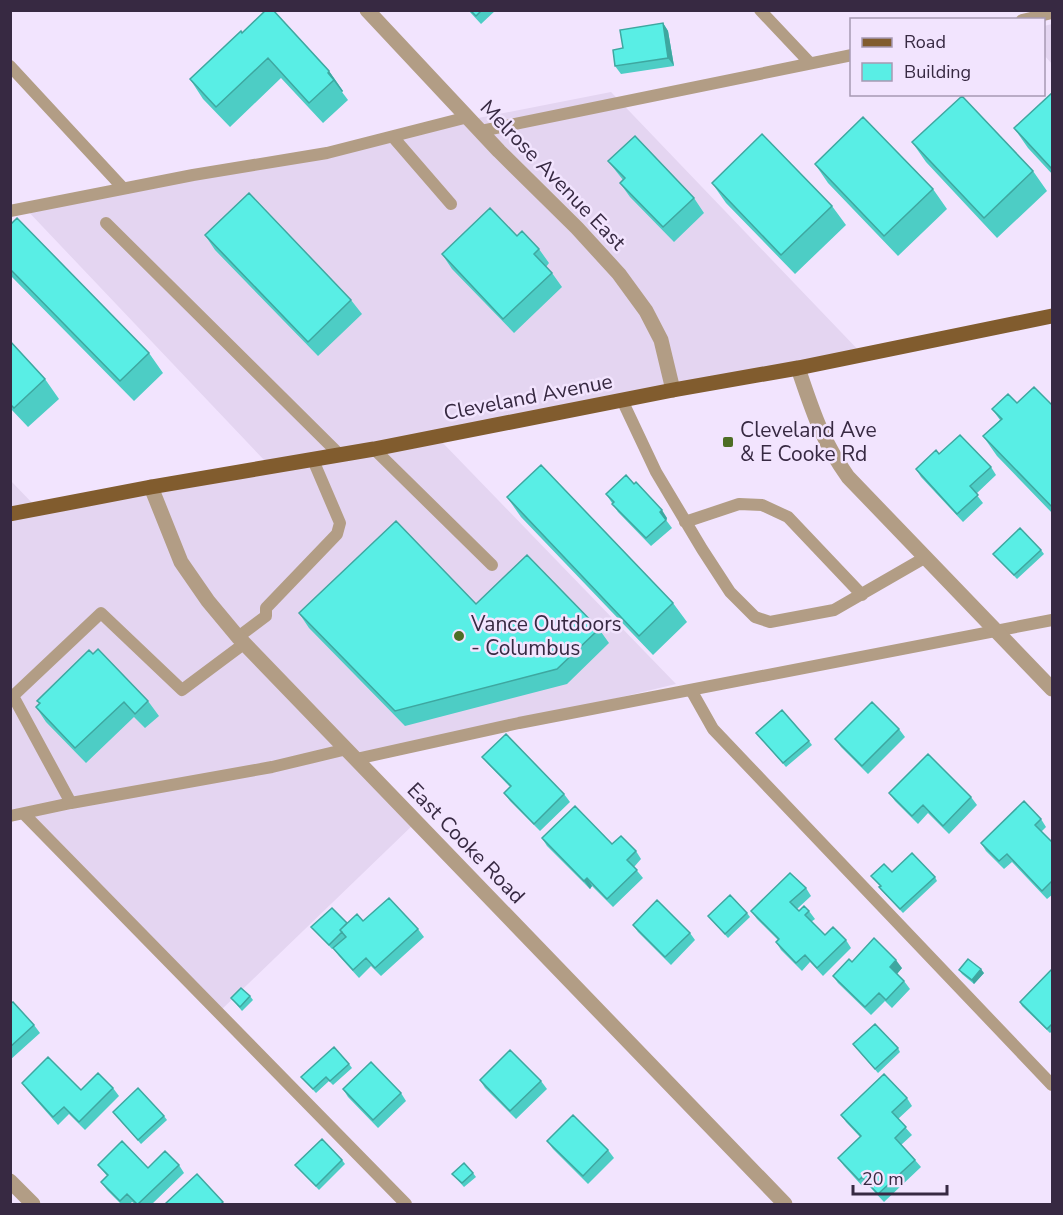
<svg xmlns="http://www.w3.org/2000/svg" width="1063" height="1215" viewBox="0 0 1063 1215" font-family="'Nunito Sans',sans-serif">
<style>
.built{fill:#e4d5f1}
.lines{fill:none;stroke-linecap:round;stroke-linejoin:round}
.service{stroke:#b29d85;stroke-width:12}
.minor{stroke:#b29d85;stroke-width:15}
.primary{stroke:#815c2e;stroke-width:15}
.wall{fill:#4dcdc5}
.shaded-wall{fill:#3ea7a0}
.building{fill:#59eee5;stroke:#3ea7a0;stroke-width:1.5}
.poi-dot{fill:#4d6d24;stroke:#f2e4fe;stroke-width:2}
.labels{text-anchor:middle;stroke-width:5;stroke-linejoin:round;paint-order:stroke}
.street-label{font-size:21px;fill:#372942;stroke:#f2e4fe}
.poi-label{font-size:21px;fill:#372942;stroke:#f2e4fe;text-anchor:start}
</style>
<rect width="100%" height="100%" fill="#f2e4fe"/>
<path class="built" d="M1052,24V64L1044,55V26Z
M611,92L864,356L440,440L676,684L358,760L416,822L219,1012L24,814L11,816L10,480L37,508L265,461L24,207Z"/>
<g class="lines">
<path class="service" d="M760,10L810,63
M1022,20L1052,13
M10,66L123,188
M481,131L852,55
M393,137L451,204
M10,211L193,175L327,153L468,117
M106,223L340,455
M622,400L656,472L702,549L730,592L755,617L770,622L834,610L926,557
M374,449L492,565
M685,522L739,504L762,505L788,517L862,595
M238,637L266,616V608L337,534L340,523L313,460
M691,690L713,729L1052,1085
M356,759L519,723L1052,620
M71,803L13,696L101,613L182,690L245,643
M24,814L406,1204
M10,816L71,803L272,767L347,749"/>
<path class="minor" d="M367,10L499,151L577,228L619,274L646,311L661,340L673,390
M798,368C813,412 821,439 848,477L1052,689
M151,487L181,562L208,601L238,637L785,1204
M10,1181L33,1204"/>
<path class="primary" d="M10,514L151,487L374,449L673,390L798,368L1052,316"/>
</g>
<path class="wall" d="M468,10H496L481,24Z
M663,23L668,31L674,66L621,74L615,66L623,48Z
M242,33L329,71L343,91L342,92L348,100L323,123L281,78L230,127L203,99L190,79Z
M1053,92V175L1028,148L1014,128Z
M912,142L1033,171L1047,191L997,238L926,162Z
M608,161L694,198L704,213L674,242L630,197L620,183L623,180Z
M815,164L933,189L947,209L898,256L828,183Z
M712,183L832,206L846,225L795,274L726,203Z
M10,225L149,353L163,373L134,401L10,275Z
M205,235L351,300L362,314L318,356L215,250Z
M517,236L539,249L549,263L546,267L552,273L562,287L514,333L452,269L442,254Z
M10,341L45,379L59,399L28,427L10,408Z
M1017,403L1053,406V514L997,456L983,436L1000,420L992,409Z
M939,454L991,467L996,475L976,494L983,503L963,522L921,477L916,469Z
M606,494L667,518L666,520L672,528L651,546L618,512Z
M507,497L673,603L687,622L653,655L521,517Z
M1041,550L1044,554L1017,579L993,554Z
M476,604L599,629L609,643L567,684L405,726L309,628L299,613Z
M37,701H148L159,716L145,728L134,717L86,763L46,722L36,707L39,704Z
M899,729L905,737L868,774L841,747L835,739Z
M756,733L809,741L812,745L786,767Z
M482,757L564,794L570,802L540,831L510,801L504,793L510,787L488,764Z
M889,793L971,797L977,805L949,834L928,813L918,824L895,801Z
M1041,819L1046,827L1041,832L1053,843V894L1047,899L1012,862L1004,869L986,851L981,843Z
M542,838L612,844L636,851L641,859L634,867L643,878L613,907L592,886L590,889L547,846Z
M892,872L935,877L937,881L903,913L882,891L879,887L880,886L871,876Z
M806,888L811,896L797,909L799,911H809L815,919L811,922L825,935L846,940L851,948L823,976L810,962L802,971L781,950L776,942L778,940L757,919L751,911Z
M747,913L750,917L728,938L708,916Z
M363,921L418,929L424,937L381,976L371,966L359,978L339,956L333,948L345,937L332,949L311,927Z
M633,925L690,933L695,940L671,965L638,932Z
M852,962L902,968L897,974L904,981L910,989L892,1008L885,1001L871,1015L838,983L833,976Z
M959,970L984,973L974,984L962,974Z
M1053,972V1030L1050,1033L1022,1006L1020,1002Z
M250,996L253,1000L242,1011L231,998Z
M10,1004L34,1025L40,1033L10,1060Z
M853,1044L898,1048L900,1052L878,1073Z
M349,1064L352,1068L333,1085L329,1081L316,1093L301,1077Z
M480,1080L541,1081L547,1089L516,1119L485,1088Z
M22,1083L81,1090L113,1088L119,1096L85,1130L69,1114L58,1125L28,1091Z
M343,1089L401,1093L406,1101L378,1128L348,1097Z
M907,1098L912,1106L898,1119L912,1135L901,1145L915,1160L921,1167L884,1202L868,1185L864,1188L844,1166L838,1158L860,1137L846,1122L841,1115Z
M113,1112L164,1116L167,1120L141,1144Z
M547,1141L608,1150L614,1158L588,1184L553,1149Z
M342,1160L345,1164L319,1190L295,1165Z
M98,1165L148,1168L179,1165L184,1173L152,1204H135L132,1202L130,1204H121L107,1190L101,1182L107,1176Z
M473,1173L476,1177L464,1187L452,1174Z"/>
<path class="shaded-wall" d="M663,23L668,31L674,66L668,58Z
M329,71L343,91L342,92L328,73Z
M662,510L667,518L666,520L660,512Z
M587,878L592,886L590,889L584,881Z
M896,960L902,968L896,975L890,967Z
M981,969L984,973L974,984L972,980Z"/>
<path class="building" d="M266,10H273L329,71L328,73L334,80L309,103L268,58L216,107L190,79L241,31L242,33Z
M470,10H482L476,16Z
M663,23L668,58L615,66L613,50L623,48L620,30Z
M1053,92V170L1014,128Z
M962,96L1033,171L984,218L912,142Z
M863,117L933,189L884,236L815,164Z
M762,134L832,206L781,255L712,183Z
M635,136L694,198L663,227L620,183L625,178L608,161Z
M249,193L351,300L308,342L205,235Z
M490,208L517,236L522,231L539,249L534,254L552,273L503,319L442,254Z
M17,218L149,353L120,381L10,269V225Z
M10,341L45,379L14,408L10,404Z
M1034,387L1053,406V508L983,436L1002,419L992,409L1008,394L1017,403Z
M960,435L991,467L970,486L978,495L957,514L916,469L936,450L939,454Z
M541,465L673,603L639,636L507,497Z
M626,475L634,484L636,482L662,510L660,512L666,520L646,538L612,504L614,502L606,494Z
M396,521L476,604L527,555L599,629L557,669L395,711L299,613Z
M1020,528L1041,550L1014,575L993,554Z
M98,649L148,701L135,714L124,702L75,748L36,707L40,703L37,701L89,650L93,654Z
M872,702L899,729L862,766L835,739Z
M782,710L809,741L783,763L756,733Z
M506,734L564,794L534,824L504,793L511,786L482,757Z
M928,754L971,797L943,826L923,805L912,816L889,793Z
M1024,801L1041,819L1035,825L1053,843V880L1042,891L1007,854L999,861L981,843Z
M575,806L612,844L621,836L636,851L627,860L637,870L607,899L587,878L584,881L542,838Z
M912,853L935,877L900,909L879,887L881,886L871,876L884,864L892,872Z
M790,873L806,888L790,902L799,911L804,906L809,911L805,915L825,935L833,927L846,940L817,968L805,955L796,963L776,942L779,939L751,911Z
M730,895L747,913L725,934L708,916Z
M389,898L418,929L375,968L366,958L353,970L333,948L346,937L340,930L357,914L363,921Z
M657,900L690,933L665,957L633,925Z
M332,908L347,923L340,930L342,932L329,945L311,927Z
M874,938L896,960L890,967L904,981L886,1000L879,993L865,1007L833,976L849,959L852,962Z
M968,959L981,969L972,980L959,970Z
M1051,970L1053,972V1023L1047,1029L1020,1002Z
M241,988L250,996L240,1007L231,998Z
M13,1002L34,1025L10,1047V1004Z
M875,1024L898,1048L875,1069L853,1044Z
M334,1047L349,1064L330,1081L326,1077L313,1089L301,1077Z
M510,1050L541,1081L510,1111L480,1080Z
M48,1057L81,1090L98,1073L113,1088L79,1122L64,1107L53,1117L22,1083Z
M371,1062L401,1093L373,1120L343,1089Z
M884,1074L907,1098L892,1112L906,1127L895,1138L915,1160L878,1194L862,1177L859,1180L838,1158L861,1136L841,1115Z
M138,1088L164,1116L138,1140L113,1112Z
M573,1115L608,1150L583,1176L547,1141Z
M322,1139L342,1160L316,1186L295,1165Z
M122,1141L148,1168L165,1151L179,1165L138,1204H137L127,1194L120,1201L101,1182L108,1175L98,1165Z
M464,1163L473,1173L462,1183L452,1174Z
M197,1174L223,1202L221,1204H165Z"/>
<g class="poi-dot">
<rect x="722" y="436" width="12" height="12" rx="3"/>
<circle cx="459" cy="636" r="6"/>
</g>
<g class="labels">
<g class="street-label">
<text transform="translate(553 175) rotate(46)" y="7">Melrose Avenue East</text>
<text transform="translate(528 397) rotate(-11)" y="7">Cleveland Avenue</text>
<text transform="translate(466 843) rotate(46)" y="7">East Cooke Road</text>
</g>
<g class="poi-label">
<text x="740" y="437">Cleveland Ave<tspan x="740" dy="24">&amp; E Cooke Rd</tspan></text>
<text x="471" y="631">Vance Outdoors<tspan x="471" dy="24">- Columbus</tspan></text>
</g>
</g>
<rect width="1063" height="1215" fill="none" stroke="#372942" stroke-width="24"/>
<rect x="850" y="18" width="195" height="78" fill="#f2e4fe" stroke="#a799b3" stroke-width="1.5"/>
<rect x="862" y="38" width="30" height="9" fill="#815c2e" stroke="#a799b3" stroke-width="1.5"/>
<text x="904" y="48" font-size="18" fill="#372942">Road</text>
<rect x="862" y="63" width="30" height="18" fill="#59eee5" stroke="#a799b3" stroke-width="1.5"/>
<text x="904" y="78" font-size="18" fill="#372942">Building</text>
<path d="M853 1185v9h94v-9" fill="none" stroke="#372942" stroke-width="3"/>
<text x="862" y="1185" font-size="18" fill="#372942" stroke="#f2e4fe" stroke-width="4.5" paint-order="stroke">20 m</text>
</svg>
